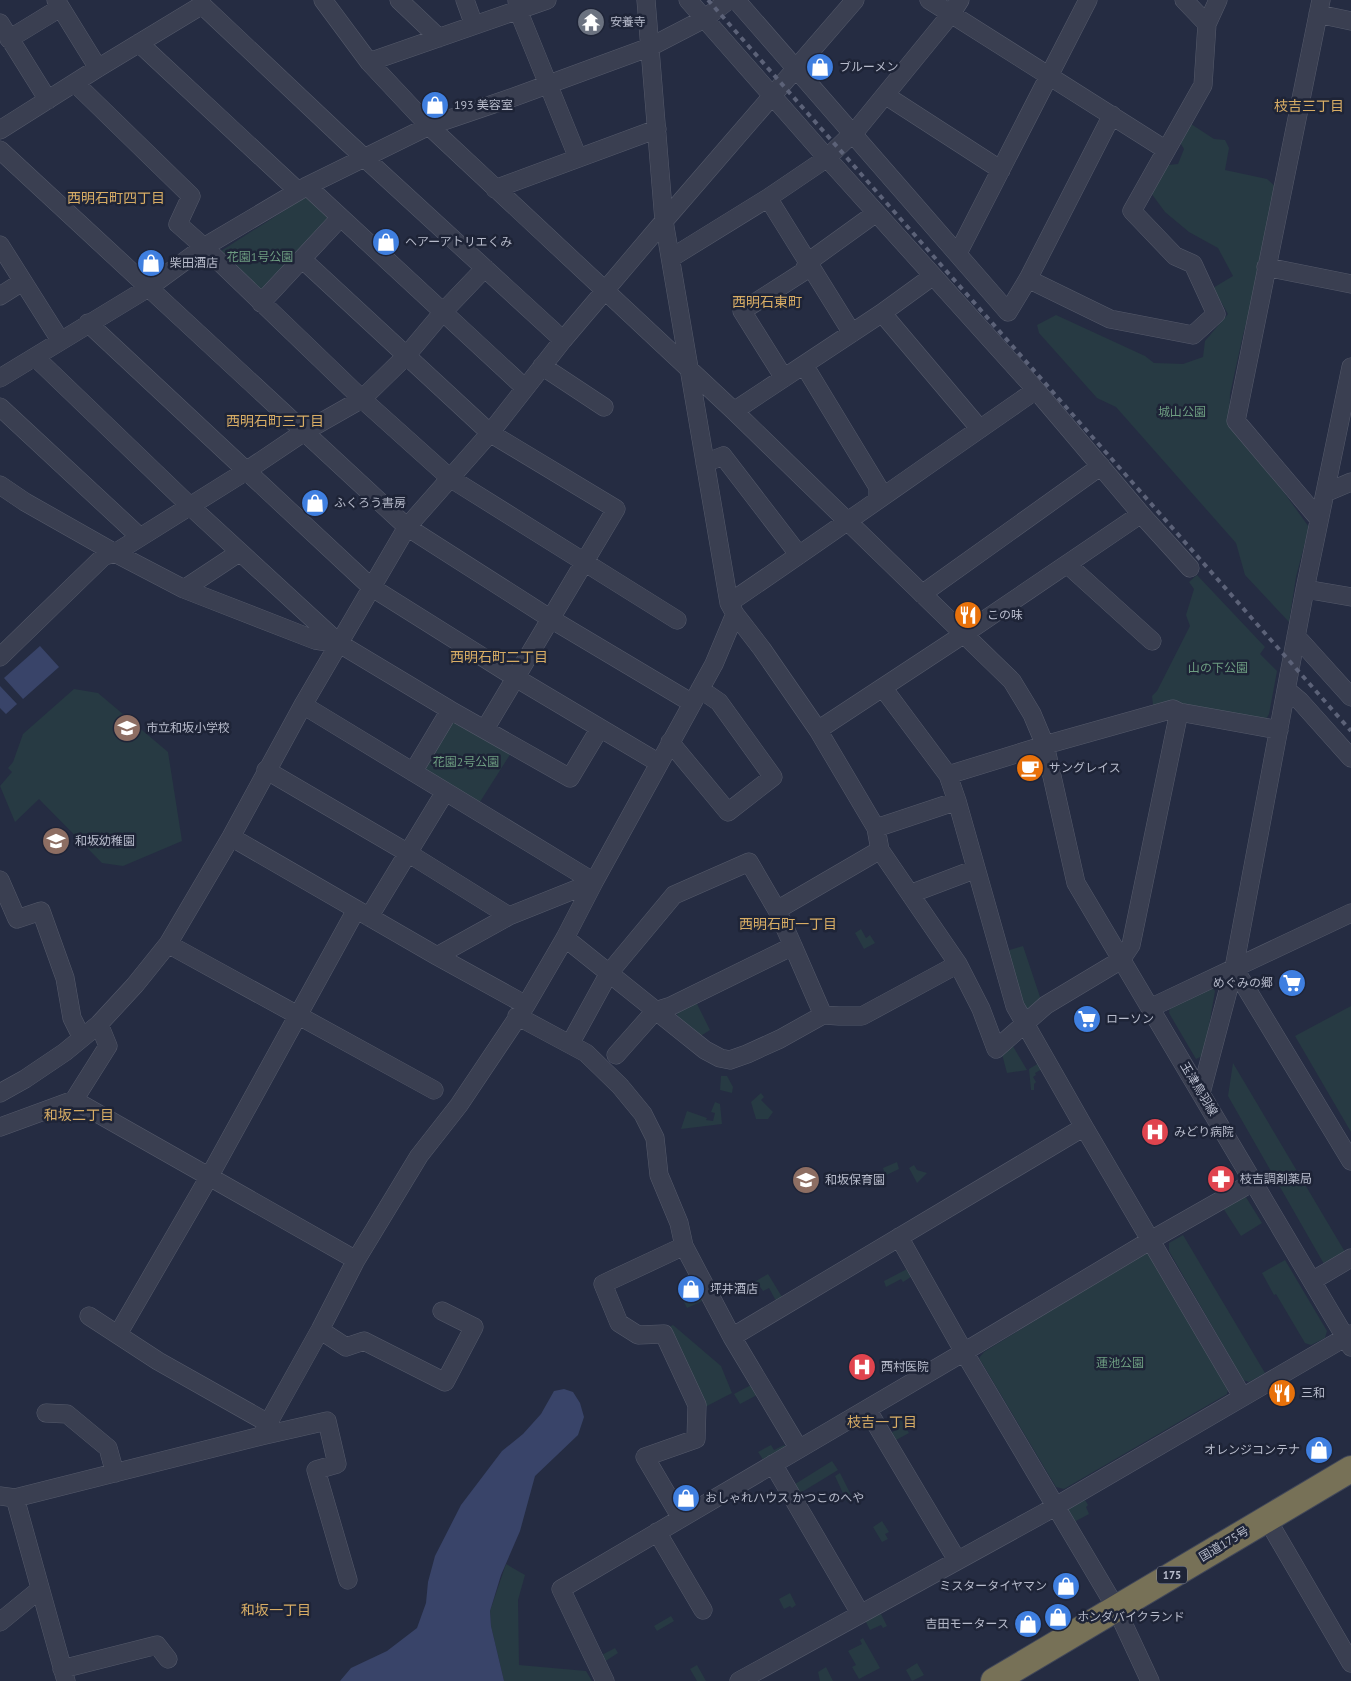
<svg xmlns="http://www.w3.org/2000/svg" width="1351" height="1681" viewBox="0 0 1351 1681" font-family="'PT Sans','Noto Sans JP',sans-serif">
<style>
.green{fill:#273a43}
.water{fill:#394469}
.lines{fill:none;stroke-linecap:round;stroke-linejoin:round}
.minor-casing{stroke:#555a6b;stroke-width:19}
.highway-casing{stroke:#414759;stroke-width:28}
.minor{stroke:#3a3f51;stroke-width:18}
.highway{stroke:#777157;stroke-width:26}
.rail{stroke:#5c6278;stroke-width:4;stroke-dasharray:5 5;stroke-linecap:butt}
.labels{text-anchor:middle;stroke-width:5;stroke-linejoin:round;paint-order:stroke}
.shield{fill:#1e2437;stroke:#898e9f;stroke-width:1}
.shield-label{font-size:11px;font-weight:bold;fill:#b7bbcb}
.poi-label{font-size:12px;fill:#b7bbcb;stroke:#1e2437;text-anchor:start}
.park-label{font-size:12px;fill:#6d9d81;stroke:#1e2437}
.street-label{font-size:12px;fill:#b7bbcb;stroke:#1e2437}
.neighbourhood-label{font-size:14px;fill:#d8ad65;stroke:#1e2437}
</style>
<rect width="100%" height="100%" fill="#252c42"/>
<path class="green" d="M1188,122L1214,139L1225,140L1229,148L1225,170L1267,179L1275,186L1266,248L1243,335L1230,394L1229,421L1238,438L1272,476L1309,527L1296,577L1289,622L1245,575L1236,543L1116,407L1097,398L1039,333L1037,325L1056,315L1145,356L1154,363L1183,364L1203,357L1205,341L1228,314L1213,288L1233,276L1218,248L1189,232L1165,212L1151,193L1168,165L1178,164L1184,149L1179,141Z
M307,196L334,218L260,294L223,258L221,251Z
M1197,575L1265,647L1260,654L1277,671L1269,714L1264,723L1158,709L1153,705L1152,696L1157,691L1190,626L1186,615L1194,589L1189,582Z
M74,689L98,693L168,752L182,841L123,866L102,863L39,799L15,822L0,786L12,772L8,768L13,762L23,734Z
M452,719L511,753L478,805L421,770Z
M861,929L866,938L870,935L875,943L864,949L855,933Z
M1023,946L1041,1000L1026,1010L1006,951Z
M1210,985L1215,991L1204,1055L1196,1059L1169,1013L1170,1006Z
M695,1000L710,1030L699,1037L677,1017L678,1008Z
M1351,1006V1132L1295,1036Z
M1011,1043L1027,1070L1007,1073L1002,1054Z
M1039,1063L1042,1069L1035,1073L1036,1075L1033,1077L1036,1082L1034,1084V1090H1031L1029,1069Z
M1233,1063L1345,1252L1324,1264L1228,1096Z
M721,1076H727L733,1087L732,1093L720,1090Z
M761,1093L764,1097L761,1100L773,1112L768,1119H756L751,1102Z
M715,1102L720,1104L722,1124L681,1129L687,1111L707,1118L706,1120L713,1121L715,1113L711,1112Z
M897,1162L899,1169L880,1178L878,1174L884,1171L883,1168Z
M914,1165L917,1170L927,1173L917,1183L909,1168Z
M1244,1194L1262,1223L1241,1236L1223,1208Z
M1183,1235L1265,1373L1249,1382L1243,1380L1169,1251V1243Z
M1145,1253L1156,1257L1229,1384L1227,1394L1064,1489L1056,1487L979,1358L984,1352Z
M1285,1260L1327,1331L1325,1338L1311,1345L1305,1343L1276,1294L1274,1295L1262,1273Z
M907,1269L911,1277L903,1282L901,1279L886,1287L884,1281Z
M768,1274L782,1297L776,1301L769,1288L763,1291L756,1281Z
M692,1296L694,1300L700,1297L702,1301L687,1308L683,1300Z
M673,1325L721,1366L732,1393L705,1407L669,1327Z
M751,1385L757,1395L740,1404L734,1394Z
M901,1419L909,1433L896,1440L891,1433L899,1428L895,1422Z
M771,1445L774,1450L784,1445L786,1449L764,1461L758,1452Z
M832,1461L838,1470L797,1495L792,1486Z
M840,1473L853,1499L847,1502L835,1476Z
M1085,1500L1088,1505L1086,1507L1089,1514L1074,1522L1068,1509Z
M882,1521L889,1532L885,1534L888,1539L882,1542L873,1527Z
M506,1564L525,1575L518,1600L519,1665L586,1671L592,1681H504L491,1626L490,1611Z
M790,1593L796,1605L792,1608L790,1606L784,1609L779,1599Z
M880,1612L887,1626L883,1628L881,1625L870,1630L865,1620Z
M671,1616L674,1621L657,1631L654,1626Z
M863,1638L880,1668L859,1679L852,1667L856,1665L848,1651L862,1644L860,1640Z
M615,1648L618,1653L604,1662L600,1656Z
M917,1663L924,1675L912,1681L906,1670Z
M697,1665L706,1681H697L690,1669Z
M826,1667L833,1681H820L818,1672Z"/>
<path class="water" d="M40,646L59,667L23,699L4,678Z
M0,686L17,704L6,714L0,708Z
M564,1389L573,1392L580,1403L584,1417L578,1435L535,1476L520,1531L501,1575L490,1611L491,1626L504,1681H340L351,1668L387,1651L417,1628L426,1603L428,1582L435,1556L461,1505L502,1451L523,1434L541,1414L554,1391Z"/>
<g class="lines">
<g class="minor-casing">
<path id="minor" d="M56,0L98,68
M323,0L369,62L429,126L734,411L1012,681L1032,714L1045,745L1076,883L1351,1347
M399,0L439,38
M465,0L474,25
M517,0L518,10L578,158
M646,0L664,221L729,603L735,614L762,649L818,730L876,828L880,850L958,964L981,1009L996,1049L1046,1005L1121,960L1131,945L1179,712
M688,0L827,158L1036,390L1141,514L1190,568
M736,0L1008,312L1028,279L1112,115
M929,0L1166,150
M1184,0L1207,24
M1318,14L1351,21
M0,23L48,100
M9,39L60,8
M139,43L298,191
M369,62L547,0
M75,83L191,196L178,224L204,247L362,399L450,478L677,620
M885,95L1001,170
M0,130L98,68L202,5L345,140L563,340
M0,150L407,527L551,619L692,703
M307,186L525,388
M495,189L657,129
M768,198L852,333
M0,245L60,340
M958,253L1088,0
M671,258L768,198L827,158L858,128L951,14L960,0
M302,259L490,433L616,509L485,729
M1266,267L1351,284
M1028,279L1110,319L1193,335L1216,314L1193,264L1175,256L1132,211L1203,85L1207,24L1218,0
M0,296L22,282
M261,303L340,218
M882,313L980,429
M88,323L371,587L516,678L600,728
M35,357L190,506L340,644L450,710L570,778L600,728L659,763
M804,365L878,487V500
M542,366L604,407
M0,378L148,288L204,247L307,186L429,126L514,97L650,47L704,19L729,0
M784,378L742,311L803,272L808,262L876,213
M0,407L140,537
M734,411L882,313L933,276
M705,463L723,456L799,555
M0,485L25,502L115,553L184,589L315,640L340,644
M1325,493L1351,482
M1319,519L1236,421L1321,0
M1067,564L1152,641
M184,589L240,552
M1305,589L1351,597
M922,594L1101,466
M729,603C832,533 933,461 1036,390
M1296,636L1351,697
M0,657L104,556L115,553L246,471L304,432L362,399L406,356L443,312L485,268
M883,688L948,775
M1287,690L1300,701L1351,758
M303,705L594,882
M818,730L964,634L1141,514
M670,742L728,812L773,777L719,702L700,689
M266,770L408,853L509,916
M413,772L450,710
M957,801L1015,1006L1084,1127L1242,1396
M876,828L957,801L948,775L1045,745L1173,709L1179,712L1279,730
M231,837L437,956L526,1005
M0,880L17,919L41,911L65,978L72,1018L82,1038
M910,894L976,869
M777,910L880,850
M369,917L445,792
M565,938L705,1050L720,1058L730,1060L747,1054L780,1039L823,1015L839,1016H862L958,964
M168,944L434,1090
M793,946L823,1015
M437,956L509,916L594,882
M1234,968L1351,1161
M1150,1008L1351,913
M517,1016L586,1053L620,1086L643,1114L655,1138L659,1175L679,1223L684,1246L732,1337L799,1449
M99,1024L108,1046L74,1100L356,1260
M570,1044L609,973L674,895L749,862L777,910L793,946L671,1006L655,1011L616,1055
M0,1093L25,1079L65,1052L99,1024L135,985L168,944L231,837L303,705L407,527L490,433L563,340L664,221L855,0
M1201,1093L1234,968L1305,589L1351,367
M0,1127L74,1100
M899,1237L964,1352L1116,1608L1150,1681
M1312,1281L1351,1258
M89,1316L158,1361L268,1423
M320,1330L346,1347L364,1341L445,1382L474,1327L442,1311
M118,1334L209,1177L356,910
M732,1337L1084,1127
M867,1409L957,1560
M46,1413L67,1414L108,1448L115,1473
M261,1436L327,1421L337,1464L316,1470L348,1580
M773,1464L860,1613
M0,1496L15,1498L261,1436L320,1330L356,1260L419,1156L459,1105L526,1005L565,938L594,882L714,664L735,614
M15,1498L66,1681
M681,1518L645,1457L696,1439L697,1405L664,1334L638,1335L619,1323L603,1284L684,1246
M1267,1519L1351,1663
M657,1532L703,1610
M0,1622L39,1590
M62,1669L157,1645L168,1659
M605,1681L561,1589L964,1352L1151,1240L1253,1182
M739,1681L1044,1513L1351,1334"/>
</g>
<g class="highway-casing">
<path id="highway" d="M994,1681L1351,1469"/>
</g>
<use href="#minor" class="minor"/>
<use href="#highway" class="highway"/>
<path class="rail" d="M708,0L1351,731"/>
</g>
<defs>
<g id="temple-disc" transform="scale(1.4375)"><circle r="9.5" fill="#6b7280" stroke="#1e2437"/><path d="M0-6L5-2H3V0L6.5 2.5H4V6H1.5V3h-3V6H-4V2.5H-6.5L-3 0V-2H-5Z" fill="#fff"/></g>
<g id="shop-disc" transform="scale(1.4375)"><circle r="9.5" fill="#3f7fe0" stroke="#1e2437"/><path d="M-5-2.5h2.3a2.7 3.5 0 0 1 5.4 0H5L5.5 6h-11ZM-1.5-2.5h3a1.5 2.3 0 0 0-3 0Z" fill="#fff"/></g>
<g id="restaurant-disc" transform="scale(1.4375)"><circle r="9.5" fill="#e8710a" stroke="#1e2437"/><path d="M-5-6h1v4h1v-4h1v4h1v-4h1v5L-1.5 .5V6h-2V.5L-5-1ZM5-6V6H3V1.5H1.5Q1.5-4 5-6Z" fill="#fff"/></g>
<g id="school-disc" transform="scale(1.4375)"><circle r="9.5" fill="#8d6e63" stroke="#1e2437"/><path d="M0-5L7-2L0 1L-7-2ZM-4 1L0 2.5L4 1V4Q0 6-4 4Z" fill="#fff"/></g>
<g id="cafe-disc" transform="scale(1.4375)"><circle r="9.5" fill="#e8710a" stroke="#1e2437"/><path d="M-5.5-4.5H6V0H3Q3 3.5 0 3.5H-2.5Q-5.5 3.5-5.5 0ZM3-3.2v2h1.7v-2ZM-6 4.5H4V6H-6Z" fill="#fff"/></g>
<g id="supermarket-disc" transform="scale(1.4375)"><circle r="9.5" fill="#3f7fe0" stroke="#1e2437"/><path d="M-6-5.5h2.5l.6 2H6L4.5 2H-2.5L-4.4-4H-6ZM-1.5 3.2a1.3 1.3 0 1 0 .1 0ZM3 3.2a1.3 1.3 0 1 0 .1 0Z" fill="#fff"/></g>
<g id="hospital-disc" transform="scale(1.4375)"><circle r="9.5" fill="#e0444e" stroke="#1e2437"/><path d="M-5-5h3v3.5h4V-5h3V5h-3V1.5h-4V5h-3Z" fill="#fff"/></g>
<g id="pharmacy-disc" transform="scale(1.4375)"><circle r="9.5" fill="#e0444e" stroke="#1e2437"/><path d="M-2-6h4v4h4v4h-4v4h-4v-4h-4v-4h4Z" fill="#fff"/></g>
</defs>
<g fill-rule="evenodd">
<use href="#temple-disc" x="591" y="22"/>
<use href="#shop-disc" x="820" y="67"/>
<use href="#shop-disc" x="435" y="105"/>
<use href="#shop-disc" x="386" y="242"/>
<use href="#shop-disc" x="151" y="263"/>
<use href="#shop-disc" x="315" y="503"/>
<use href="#restaurant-disc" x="968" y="615"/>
<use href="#school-disc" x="127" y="728"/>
<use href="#cafe-disc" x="1030" y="768"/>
<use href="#school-disc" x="56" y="841"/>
<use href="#supermarket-disc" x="1292" y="983"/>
<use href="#supermarket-disc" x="1087" y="1019"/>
<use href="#hospital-disc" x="1155" y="1132"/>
<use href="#pharmacy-disc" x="1221" y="1179"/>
<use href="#school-disc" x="806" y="1180"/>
<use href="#shop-disc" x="691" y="1289"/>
<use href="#hospital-disc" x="862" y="1367"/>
<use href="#restaurant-disc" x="1282" y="1393"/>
<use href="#shop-disc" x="1319" y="1450"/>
<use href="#shop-disc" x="686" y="1498"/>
<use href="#shop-disc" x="1066" y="1586"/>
<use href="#shop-disc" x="1058" y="1617"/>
<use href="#shop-disc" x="1028" y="1624"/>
</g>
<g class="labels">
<rect class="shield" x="1157" y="1566.5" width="30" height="17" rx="4"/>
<g class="shield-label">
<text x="1172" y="1579">175</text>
</g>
<g class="poi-label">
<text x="610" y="26">安養寺</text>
<text x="839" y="71">ブルーメン</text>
<text x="454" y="109">193 美容室</text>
<text x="405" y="246">ヘアーアトリエくみ</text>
<text x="170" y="267">柴田酒店</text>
<text x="334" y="507">ふくろう書房</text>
<text x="987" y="619">この味</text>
<text x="146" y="732">市立和坂小学校</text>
<text x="1049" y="772">サングレイス</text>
<text x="75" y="845">和坂幼稚園</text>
<text x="1273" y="987" text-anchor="end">めぐみの郷</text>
<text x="1106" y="1023">ローソン</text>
<text x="1174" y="1136">みどり病院</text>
<text x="1240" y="1183">枝吉調剤薬局</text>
<text x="825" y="1184">和坂保育園</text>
<text x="710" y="1293">坪井酒店</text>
<text x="881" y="1371">西村医院</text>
<text x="1301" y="1397">三和</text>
<text x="1300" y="1454" text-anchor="end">オレンジコンテナ</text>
<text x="705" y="1502">おしゃれハウス かつこのへや</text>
<text x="1047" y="1590" text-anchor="end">ミスタータイヤマン</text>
<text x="1077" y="1621">ホンダバイクランド</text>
<text x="1009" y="1628" text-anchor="end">吉田モータース</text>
</g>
<g class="park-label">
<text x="260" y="261">花園1号公園</text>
<text x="1182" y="416">城山公園</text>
<text x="1218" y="672">山の下公園</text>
<text x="466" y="766">花園2号公園</text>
<text x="1120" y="1367">蓮池公園</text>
</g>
<g class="street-label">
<text transform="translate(1199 1089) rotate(59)" y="4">玉津鳥羽線</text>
<text transform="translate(1224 1544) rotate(-31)" y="4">国道175号</text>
</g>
<g class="neighbourhood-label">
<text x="1309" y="111">枝吉三丁目</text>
<text x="116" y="203">西明石町四丁目</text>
<text x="767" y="307">西明石東町</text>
<text x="275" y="426">西明石町三丁目</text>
<text x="499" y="662">西明石町二丁目</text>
<text x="788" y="929">西明石町一丁目</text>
<text x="79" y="1120">和坂二丁目</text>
<text x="882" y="1427">枝吉一丁目</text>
<text x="276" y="1615">和坂一丁目</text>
</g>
</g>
</svg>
